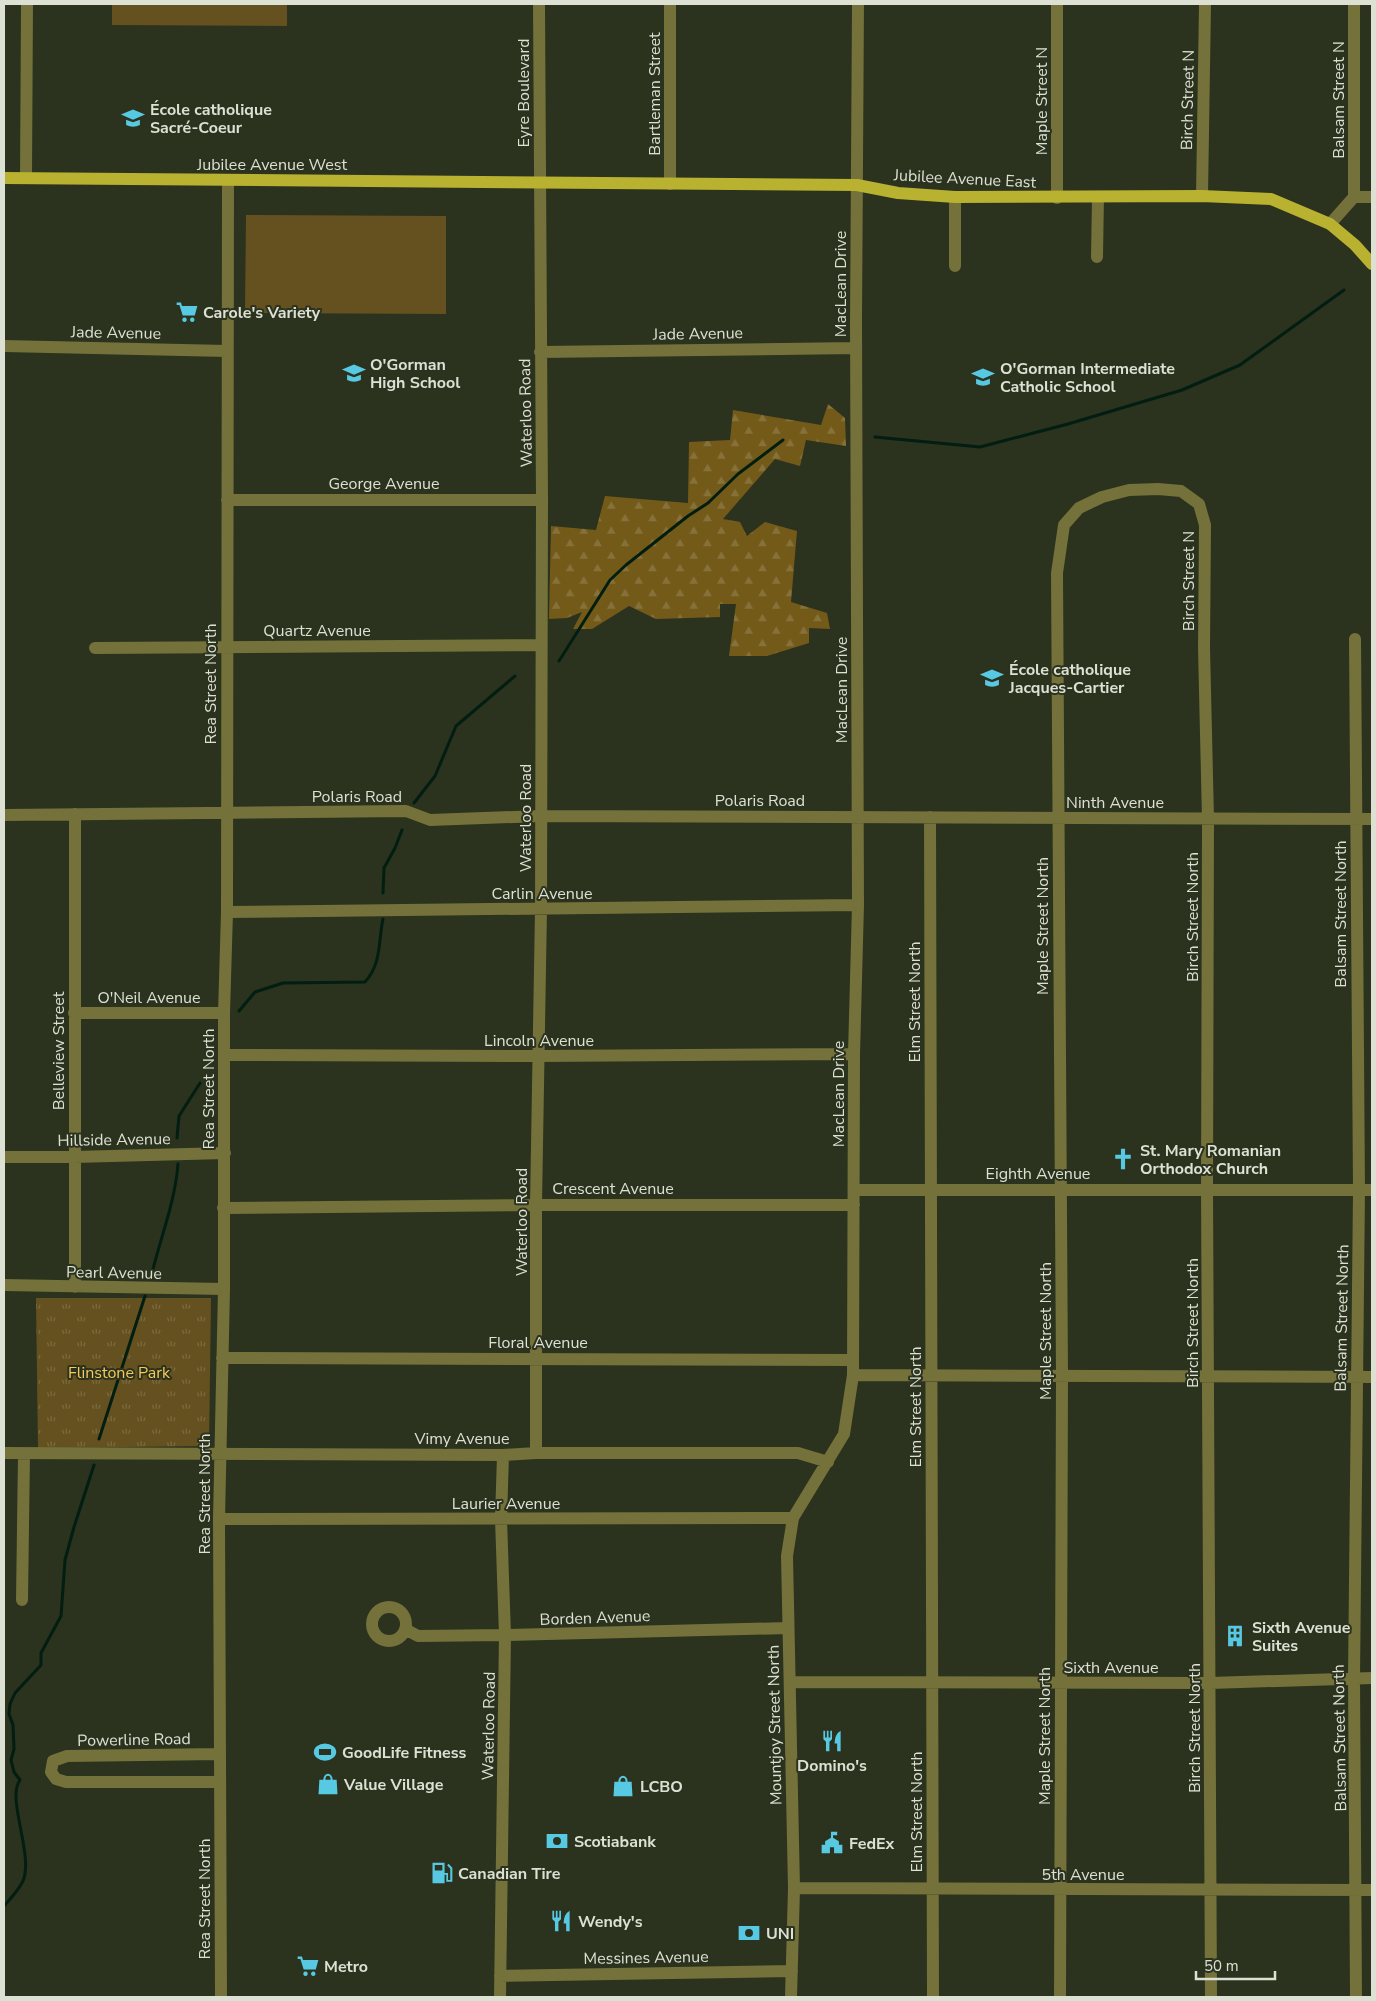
<svg xmlns="http://www.w3.org/2000/svg" width="1376" height="2001" viewBox="0 0 1376 2001" font-family="'Nunito Sans',sans-serif">
<style>
.forest{fill:url(#forest-firs)}
.park{fill:url(#park-tufts)}
.garden{fill:#655120}
.lines{fill:none;stroke-linecap:round;stroke-linejoin:round}
.stream{stroke:#021e12;stroke-width:3}
.minor{stroke:#74713a;stroke-width:12}
.major{stroke:#b9b130;stroke-width:12}
.labels{text-anchor:middle;stroke-width:4;stroke-linejoin:round;paint-order:stroke}
.street-label{font-size:16px;fill:#dce1d4;stroke:#2b321e}
.poi-label{font-size:16px;font-weight:bold;fill:#dce1d4;stroke:#2b321e;text-anchor:start}
.park-label{font-size:16px;fill:#f6c958;stroke:#2b321e}
</style>
<defs>
<pattern id="forest-firs" width="22" height="20" patternUnits="userSpaceOnUse" patternTransform="scale(1.25)"><rect width="22" height="20" fill="#735a19"/><path d="M5 1l3.5 6h-7zM16 11l3.5 6h-7z" fill="#86713a"/></pattern>
<pattern id="park-tufts" width="24" height="20" patternUnits="userSpaceOnUse" patternTransform="scale(1.25)"><rect width="24" height="20" fill="#655120"/><path d="M3 7l-1-3M5 7V3M7 7l1-3M15 17l-1-3M17 17v-4M19 17l1-3" fill="none" stroke="#7a6a40"/></pattern>
</defs>
<rect width="100%" height="100%" fill="#2b321e"/>
<path class="forest" d="M828,404L845,418L846,446L806,440L800,466L775,459L723,519L740,522L747,536L765,522L797,531L791,602L827,613L830,629L809,628V643L767,656H729L736,604H720V617L656,619L629,606L592,629H573L582,612L567,618L549,619L551,526L596,530L605,496L688,503L689,442L730,440L733,410L821,425Z"/>
<path class="park" d="M36,1298H211L209,1446L38,1448Z"/>
<path class="garden" d="M112,4H287V26L112,25Z
M246,215L446,216V314L245,313Z"/>
<g class="lines">
<path class="stream" d="M875,437L980,447L1068,424L1182,390L1240,365L1344,290
M559,661L610,580L626,565L688,516L708,503L738,474L783,440
M414,803L435,776L456,726L515,676
M383,893L384,868L395,848L402,830
M239,1011L255,992L283,983L365,982C382,963 378,942 383,919
M177,1138L179,1116L200,1083
M152,1273C161,1236 175,1202 178,1164
M99,1439L145,1296
M4,1906C11,1898 18,1891 23,1881C34,1855 6,1798 20,1780L14,1772L11,1760L14,1749L13,1725L9,1714L10,1704L15,1693L41,1665V1653L61,1616L65,1560L74,1527L94,1465"/>
<path class="minor" d="M670,4V184
M1057,4V198
M26,177L27,4
M1202,196L1205,4
M1354,197V4
M1330,224L1354,197H1372
M1097,257L1098,197
M955,266V197
M4,346L227,351
M540,352L856,348
M227,500H542
M1355,639L1359,1190L1354,1678L1356,1997
M95,648L540,645
M75,814V1287
M4,815L406,811L430,820L541,816L1372,819
M930,817L933,1997
M227,912L858,905
M74,1013H224
M224,1055L539,1056L854,1054
M4,1157H74L225,1153
M854,1190H1372
M223,1208L536,1205H854
M4,1285L224,1289
M222,1358L853,1360
M853,1375L1372,1377
M4,1453L503,1455L536,1453H798L828,1462
M536,1453V1205L541,909L542,500L539,4
M219,1519L793,1518
M22,1600L24,1454
M372 1624a17 17 0 1 1 34 0a17 17 0 1 1-34 0Z
M405,1629L418,1636L505,1635L788,1628
M790,1682L1210,1683L1372,1678
M220,1754L67,1756L53,1761L51,1772L56,1779L66,1782H220
M794,1888L1372,1890
M500,1976L792,1971
M221,1997L219,1519L224,1289V1013L227,912L228,180
M500,1997L505,1635L501,1519L503,1455
M791,1997L794,1888L787,1556L793,1518L844,1434L853,1375L854,1054L858,905L856,321L858,4
M1060,1997L1062,1376L1057,573L1064,525L1079,508L1102,497L1129,490L1158,489L1181,491L1199,504L1205,525L1204,648L1208,819L1207,1190L1211,1997"/>
<path class="major" d="M4,178L857,185L898,193L955,197L1202,196L1271,199L1330,224L1355,245L1372,264"/>
</g>
<defs>
<g id="school-bare" transform="scale(1.725)"><path d="M0-5L7-2L0 1L-7-2ZM-4 1L0 2.5L4 1V4Q0 6-4 4Z" fill="#58c9e3" stroke="#2b321e" stroke-width="2.5" paint-order="stroke"/></g>
<g id="supermarket-bare" transform="scale(1.725)"><path d="M-6-5.5h2.5l.6 2H6L4.5 2H-2.5L-4.4-4H-6ZM-1.5 3.2a1.3 1.3 0 1 0 .1 0ZM3 3.2a1.3 1.3 0 1 0 .1 0Z" fill="#58c9e3" stroke="#2b321e" stroke-width="2.5" paint-order="stroke"/></g>
<g id="church-bare" transform="scale(1.725)"><path d="M-1.2-6h2.4v3.5h3.3v2.4h-3.3V6h-2.4V-.1h-3.3v-2.4h3.3Z" fill="#58c9e3" stroke="#2b321e" stroke-width="2.5" paint-order="stroke"/></g>
<g id="building-bare" transform="scale(1.725)"><path d="M-4-6H4V6H1V3H-1V6H-4ZM-2.5-4.3h1.7v1.8h-1.7ZM.8-4.3h1.7v1.8H.8ZM-2.5-1h1.7V.8h-1.7ZM.8-1h1.7V.8H.8Z" fill="#58c9e3" stroke="#2b321e" stroke-width="2.5" paint-order="stroke"/></g>
<g id="restaurant-bare" transform="scale(1.725)"><path d="M-5-6h1v4h1v-4h1v4h1v-4h1v5L-1.5 .5V6h-2V.5L-5-1ZM5-6V6H3V1.5H1.5Q1.5-4 5-6Z" fill="#58c9e3" stroke="#2b321e" stroke-width="2.5" paint-order="stroke"/></g>
<g id="stadium-bare" transform="scale(1.725)"><path d="M0-5a6.5 5 0 1 0 0 10a6.5 5 0 1 0 0-10ZM-3.5-1.8h7v3.6h-7Z" fill="#58c9e3" stroke="#2b321e" stroke-width="2.5" paint-order="stroke"/></g>
<g id="shop-bare" transform="scale(1.725)"><path d="M-5-2.5h2.3a2.7 3.5 0 0 1 5.4 0H5L5.5 6h-11ZM-1.5-2.5h3a1.5 2.3 0 0 0-3 0Z" fill="#58c9e3" stroke="#2b321e" stroke-width="2.5" paint-order="stroke"/></g>
<g id="bank-bare" transform="scale(1.725)"><path d="M-6-4H6V4H-6ZM0-2.3a2.3 2.3 0 1 0 0 4.6a2.3 2.3 0 1 0 0-4.6Z" fill="#58c9e3" stroke="#2b321e" stroke-width="2.5" paint-order="stroke"/></g>
<g id="civic-bare" transform="scale(1.725)"><path d="M-.6-6.5H3V-4.5H.6V-3L4-1V1h2V6H-6V1h2V-1L-.6-3ZM-1.2 2.5V6h2.4V2.5Z" fill="#58c9e3" stroke="#2b321e" stroke-width="2.5" paint-order="stroke"/></g>
<g id="fuel-bare" transform="scale(1.725)"><path d="M-5.5-6h7V0h2V4h1.3V-2.5L3-4.5l.8-.8L6-3V5H2.5V1h-1V6h-7ZM-4.2-4.7v3.2H.2V-4.7Z" fill="#58c9e3" stroke="#2b321e" stroke-width="2.5" paint-order="stroke"/></g>
</defs>
<g fill-rule="evenodd">
<use href="#school-bare" x="133" y="118"/>
<use href="#supermarket-bare" x="187" y="312"/>
<use href="#school-bare" x="354" y="373"/>
<use href="#school-bare" x="983" y="377"/>
<use href="#school-bare" x="992" y="678"/>
<use href="#church-bare" x="1123" y="1159"/>
<use href="#building-bare" x="1235" y="1636"/>
<use href="#restaurant-bare" x="832" y="1741"/>
<use href="#stadium-bare" x="325" y="1752"/>
<use href="#shop-bare" x="328" y="1784"/>
<use href="#shop-bare" x="623" y="1786"/>
<use href="#bank-bare" x="557" y="1841"/>
<use href="#civic-bare" x="832" y="1843"/>
<use href="#fuel-bare" x="442" y="1873"/>
<use href="#restaurant-bare" x="561" y="1921"/>
<use href="#bank-bare" x="749" y="1933"/>
<use href="#supermarket-bare" x="308" y="1966"/>
</g>
<g class="labels">
<g class="street-label">
<text transform="translate(523 93) rotate(-90)" y="6">Eyre Boulevard</text>
<text transform="translate(654 94) rotate(-90)" y="6">Bartleman Street</text>
<text transform="translate(1187 100) rotate(-89)" y="6">Birch Street N</text>
<text transform="translate(1338 100) rotate(-90)" y="6">Balsam Street N</text>
<text transform="translate(1041 101) rotate(-90)" y="6">Maple Street N</text>
<text x="272" y="170">Jubilee Avenue West</text>
<text transform="translate(965 178) rotate(3)" y="6">Jubilee Avenue East</text>
<text transform="translate(840 284) rotate(-90)" y="6">MacLean Drive</text>
<text transform="translate(116 332) rotate(1)" y="6">Jade Avenue</text>
<text transform="translate(698 333) rotate(-1)" y="6">Jade Avenue</text>
<text transform="translate(525 413) rotate(-91)" y="6">Waterloo Road</text>
<text x="384" y="489">George Avenue</text>
<text transform="translate(1188 581) rotate(-90)" y="6">Birch Street N</text>
<text x="317" y="636">Quartz Avenue</text>
<text transform="translate(210 684) rotate(-90)" y="6">Rea Street North</text>
<text transform="translate(841 690) rotate(-90)" y="6">MacLean Drive</text>
<text x="357" y="802">Polaris Road</text>
<text x="760" y="806">Polaris Road</text>
<text x="1115" y="808">Ninth Avenue</text>
<text transform="translate(525 818) rotate(-90)" y="6">Waterloo Road</text>
<text x="542" y="899">Carlin Avenue</text>
<text transform="translate(1340 914) rotate(-90)" y="6">Balsam Street North</text>
<text transform="translate(1192 917) rotate(-90)" y="6">Birch Street North</text>
<text transform="translate(1042 926) rotate(-90)" y="6">Maple Street North</text>
<text x="149" y="1003">O'Neil Avenue</text>
<text transform="translate(914 1002) rotate(-90)" y="6">Elm Street North</text>
<text x="539" y="1046">Lincoln Avenue</text>
<text transform="translate(58 1051) rotate(-90)" y="6">Belleview Street</text>
<text transform="translate(208 1089) rotate(-90)" y="6">Rea Street North</text>
<text transform="translate(838 1094) rotate(-90)" y="6">MacLean Drive</text>
<text transform="translate(114 1139) rotate(-1)" y="6">Hillside Avenue</text>
<text x="1038" y="1179">Eighth Avenue</text>
<text x="613" y="1194">Crescent Avenue</text>
<text transform="translate(521 1222) rotate(-90)" y="6">Waterloo Road</text>
<text transform="translate(114 1272) rotate(1)" y="6">Pearl Avenue</text>
<text transform="translate(1341 1318) rotate(-89)" y="6">Balsam Street North</text>
<text transform="translate(1192 1323) rotate(-90)" y="6">Birch Street North</text>
<text transform="translate(1045 1331) rotate(-90)" y="6">Maple Street North</text>
<text x="538" y="1348">Floral Avenue</text>
<text transform="translate(915 1407) rotate(-90)" y="6">Elm Street North</text>
<text x="462" y="1444">Vimy Avenue</text>
<text transform="translate(204 1494) rotate(-90)" y="6">Rea Street North</text>
<text x="506" y="1509">Laurier Avenue</text>
<text transform="translate(595 1617) rotate(-2)" y="6">Borden Avenue</text>
<text x="1111" y="1673">Sixth Avenue</text>
<text transform="translate(774 1725) rotate(-91)" y="6">Mountjoy Street North</text>
<text transform="translate(488 1726) rotate(-89)" y="6">Waterloo Road</text>
<text transform="translate(1194 1728) rotate(-90)" y="6">Birch Street North</text>
<text transform="translate(1044 1736) rotate(-90)" y="6">Maple Street North</text>
<text transform="translate(1339 1738) rotate(-91)" y="6">Balsam Street North</text>
<text transform="translate(134 1739) rotate(-1)" y="6">Powerline Road</text>
<text transform="translate(916 1812) rotate(-90)" y="6">Elm Street North</text>
<text x="1083" y="1880">5th Avenue</text>
<text transform="translate(204 1899) rotate(-90)" y="6">Rea Street North</text>
<text transform="translate(646 1957) rotate(-1)" y="6">Messines Avenue</text>
</g>
<g class="poi-label">
<text x="150" y="115">École catholique<tspan x="150" dy="18">Sacré-Coeur</tspan></text>
<text x="203" y="318">Carole's Variety</text>
<text x="370" y="370">O'Gorman<tspan x="370" dy="18">High School</tspan></text>
<text x="1000" y="374">O'Gorman Intermediate<tspan x="1000" dy="18">Catholic School</tspan></text>
<text x="1009" y="675">École catholique<tspan x="1009" dy="18">Jacques-Cartier</tspan></text>
<text x="1140" y="1156">St. Mary Romanian<tspan x="1140" dy="18">Orthodox Church</tspan></text>
<text x="1252" y="1633">Sixth Avenue<tspan x="1252" dy="18">Suites</tspan></text>
<text x="342" y="1758">GoodLife Fitness</text>
<text x="832" y="1771" text-anchor="middle">Domino's</text>
<text x="344" y="1790">Value Village</text>
<text x="640" y="1792">LCBO</text>
<text x="574" y="1847">Scotiabank</text>
<text x="849" y="1849">FedEx</text>
<text x="458" y="1879">Canadian Tire</text>
<text x="578" y="1927">Wendy's</text>
<text x="766" y="1939">UNI</text>
<text x="324" y="1972">Metro</text>
</g>
<g class="park-label">
<text x="119" y="1378">Flinstone Park</text>
</g>
</g>
<rect width="1376" height="2001" fill="none" stroke="#dce1d4" stroke-width="10"/>
<path d="M1196 1971v8h79v-8" fill="none" stroke="#dce1d4" stroke-width="2.5"/>
<text x="1204" y="1971" font-size="15" fill="#dce1d4" stroke="#2b321e" stroke-width="4" paint-order="stroke">50 m</text>
</svg>
